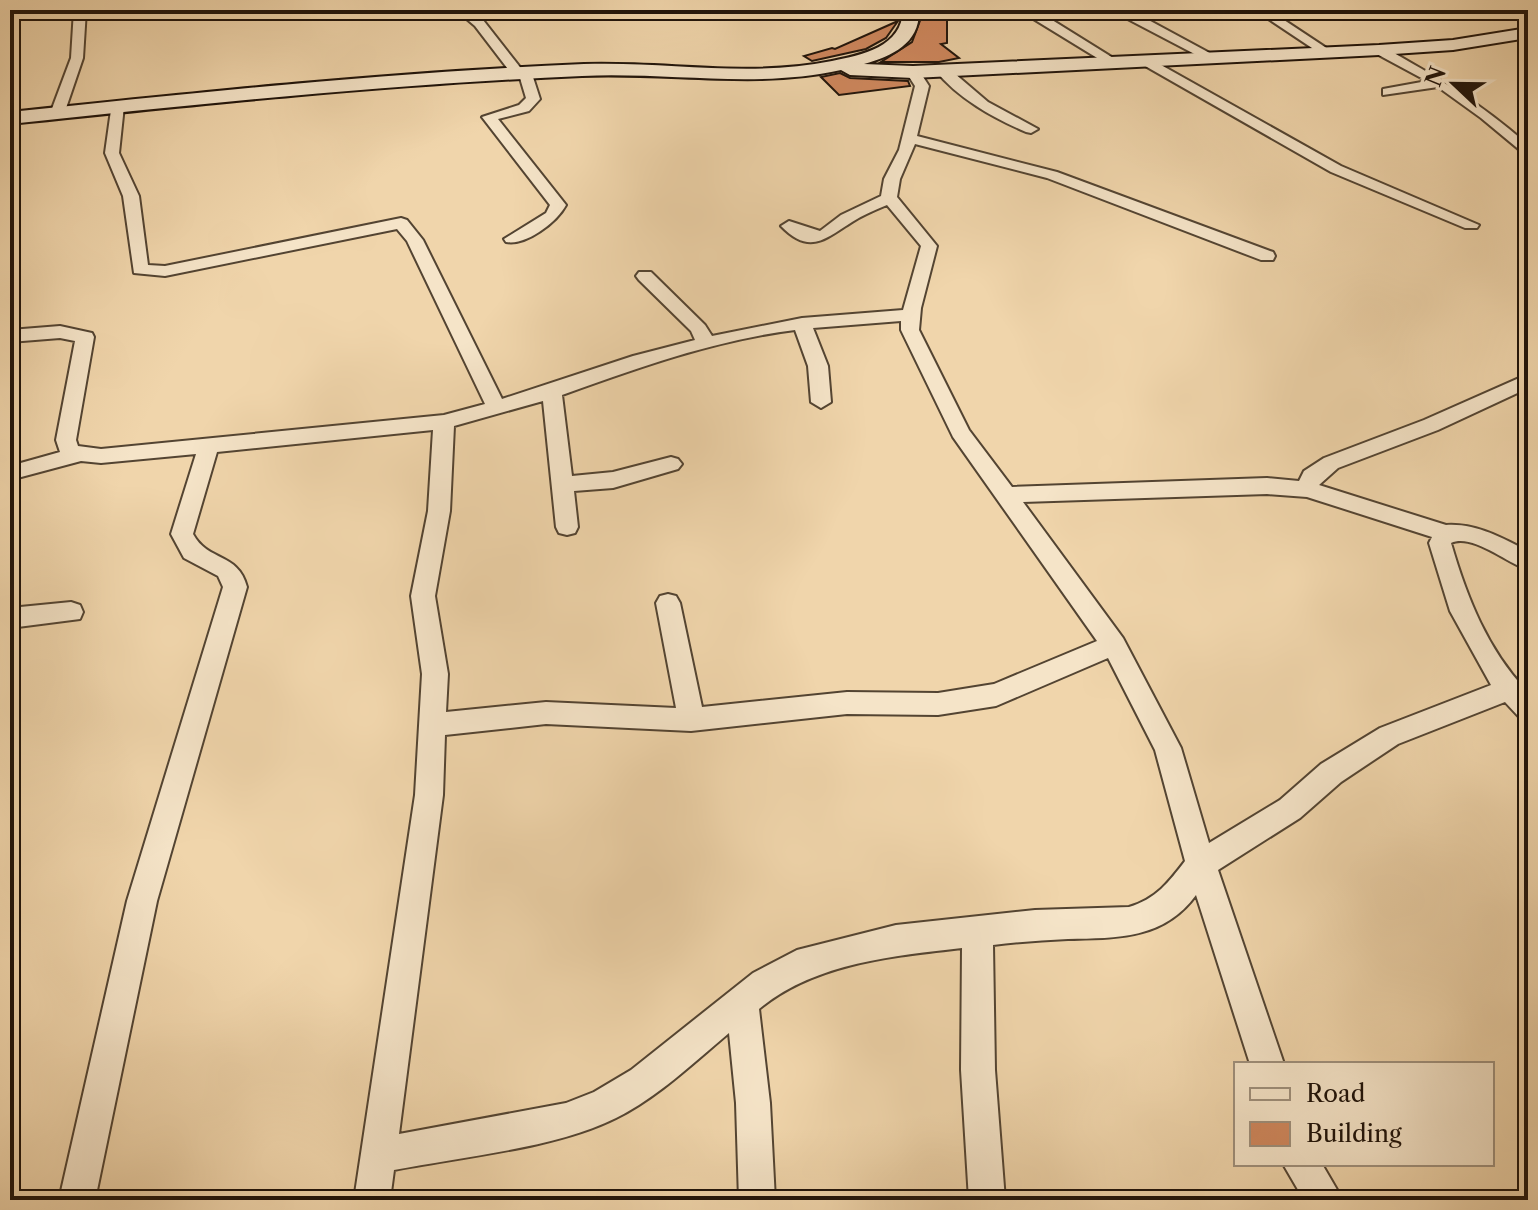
<svg xmlns="http://www.w3.org/2000/svg" width="1538" height="1210" viewBox="0 0 1538 1210" font-family="'Libre Caslon Text',serif">
<style>
.building{fill:#d0885e;stroke:#1f130a;stroke-width:2}
.lines{fill:none;stroke-linecap:round;stroke-linejoin:round}
.street-casing{stroke:#534432;stroke-width:4}
.secondary-casing{stroke:#1f130a;stroke-width:4}
.street{fill:#f5e4c8;fill-rule:evenodd}
.secondary{fill:#f5e4c8;fill-rule:evenodd}
</style>
<rect width="100%" height="100%" fill="#f0d5ab"/>
<filter id="stains"><feTurbulence type="fractalNoise" baseFrequency=".0025" numOctaves="4"/><feColorMatrix values="0 0 0 0 .2 0 0 0 0 .09 0 0 0 0 .02 0 0 0 .5 -.17"/></filter>
<radialGradient id="worn" r=".72"><stop offset=".6" stop-color="#630" stop-opacity="0"/><stop offset="1" stop-color="#630" stop-opacity=".3"/></radialGradient>
<path class="building" d="M921,18L947,19V43L941,44L959,58L939,62H881L912,42Z
M898,21L886,38L866,49L812,61L804,56L832,48L835,49Z
M840,73L850,78L908,81L910,86L839,95L821,77Z"/>
<g class="lines">
<g class="street-casing">
<path id="street" d="M74,10H86L83,58L64,114L57,118L50,114L71,58Z
M456,10H469L483,20L523,71H531L540,99L529,111L498,119L566,205C557,222 526,246 506,242L504,239L546,213L550,205L482,117L519,105L526,98L520,78L514,77L475,26Z
M1026,10H1036L1118,61L1107,64L1027,15Z
M1124,10H1130L1217,57L1206,60L1122,16L1120,13Z
M1255,10H1269L1334,53L1324,56Z
M1375,47H1383C1436,76 1483,105 1528,145V157L1481,118L1438,87L1383,95V89L1427,81L1375,53Z
M1145,56L1341,166L1479,225L1477,228H1465L1331,172L1140,63L1139,60Z
M937,67H947L988,102L1038,129L1031,133L1026,132C992,117 959,99 935,70Z
M908,69H918L929,86L917,136L1057,172L1273,252L1275,256L1273,260H1261L1047,178L915,144L900,179L897,197L937,246L921,308L919,330L969,430L1012,487L1267,478L1299,481L1304,471L1324,458L1424,420L1528,374V388L1438,430L1338,468L1319,485L1446,525C1476,523 1502,538 1528,551V570C1507,563 1472,533 1451,543C1467,598 1488,651 1528,692V720L1519,717L1505,702L1398,744L1341,782L1300,818L1218,870L1284,1064H1250L1196,895C1164,939 1118,938 1068,939C1043,940 1018,942 993,945L995,1070L1005,1200H969L961,1070L962,948C893,956 814,963 759,1009L770,1103L775,1200H739L736,1103L729,1033C693,1063 658,1097 616,1118C557,1148 460,1157 394,1170L390,1200H354L415,795L422,674L411,596L428,511L433,430L217,452L193,534C208,562 238,552 247,587L157,901L95,1200H59L127,901L223,587L218,576L184,558L171,534L196,454L101,463L81,461L10,480V466L60,452L56,440L75,341L60,338L10,342V330L60,326L92,333L94,337L76,440L78,446L101,449L444,415L485,404L407,241L397,229L165,276L134,273L123,196L105,153L112,103L124,106L119,153L139,196L148,265L165,266L401,218L407,220L423,240L502,399L633,356L695,340L691,331L639,280L636,276L639,272H651L705,325L712,336L802,318L903,310L921,246L887,205C875,210 863,215 852,222C826,238 810,256 781,226L789,221L820,231L841,215L881,196L884,179L899,150L915,86L906,72ZM901,321V330L953,437L1097,641L994,684L938,693L847,692L702,707L680,603L676,596L668,594L660,596L656,603L676,708L546,702L446,712L448,674L435,596L450,511L454,426L543,401L556,527L559,533L567,535L575,533L578,527L574,491L613,488L678,469L682,464L678,459L671,457L613,472L572,476L562,395C637,368 715,340 795,330L808,366L811,402L821,408L831,402L828,366L813,328ZM1267,494L1307,497L1432,537L1429,543L1450,611L1491,685L1380,728L1321,764L1280,800L1209,843L1181,748L1123,638L1023,502ZM1108,658L1155,750L1185,861C1169,882 1156,899 1129,907L1035,910L896,925L797,950L753,973L631,1070L594,1092L566,1103L399,1134L443,795L445,735L546,724L691,731L847,714L938,715L996,706Z
M71,602L80,605L83,612L80,619L10,628V608Z
M1283,1164H1322L1343,1200H1304Z"/>
</g>
<g class="secondary-casing">
<path id="secondary" d="M903,10H919C920,43 893,56 864,64L913,66L1379,45L1453,40L1528,28V38L1453,50L1379,55L913,78L850,75L841,70C756,89 669,72 582,76C391,84 200,104 10,124V112C201,92 392,72 584,64C666,61 750,78 832,61C862,55 902,47 903,10Z"/>
</g>
<use href="#street" class="street"/>
<use href="#secondary" class="secondary"/>
</g>
<rect width="1538" height="1210" fill="none" stroke="#f0d5ab" stroke-width="40"/>
<rect x="12" y="12" width="1514" height="1186" fill="none" stroke="#1f130a" stroke-width="4"/>
<rect x="20" y="20" width="1498" height="1170" fill="none" stroke="#1f130a" stroke-width="2"/>
<rect x="1234" y="1062" width="260" height="104" fill="#f5e4c8" stroke="#9f907c" stroke-width="2"/>
<rect x="1250" y="1088" width="40" height="12" fill="#f5e4c8" stroke="#9f907c" stroke-width="2"/>
<text x="1306" y="1102" font-size="24" fill="#1f130a">Road</text>
<rect x="1250" y="1122" width="40" height="24" fill="#d0885e" stroke="#9f907c" stroke-width="2"/>
<text x="1306" y="1142" font-size="24" fill="#1f130a">Building</text>
<g transform="translate(1454 84) rotate(292)" stroke="#f5e4c8" stroke-width="6" paint-order="stroke">
<path d="M0-6L14 30L0 20L-14 30Z" fill="#1f130a"/>
<text y="-12" font-size="22" font-weight="bold" text-anchor="middle" fill="#1f130a">N</text>
</g>
<rect width="100%" height="100%" filter="url(#stains)"/>
<rect width="100%" height="100%" fill="url(#worn)"/>
</svg>
